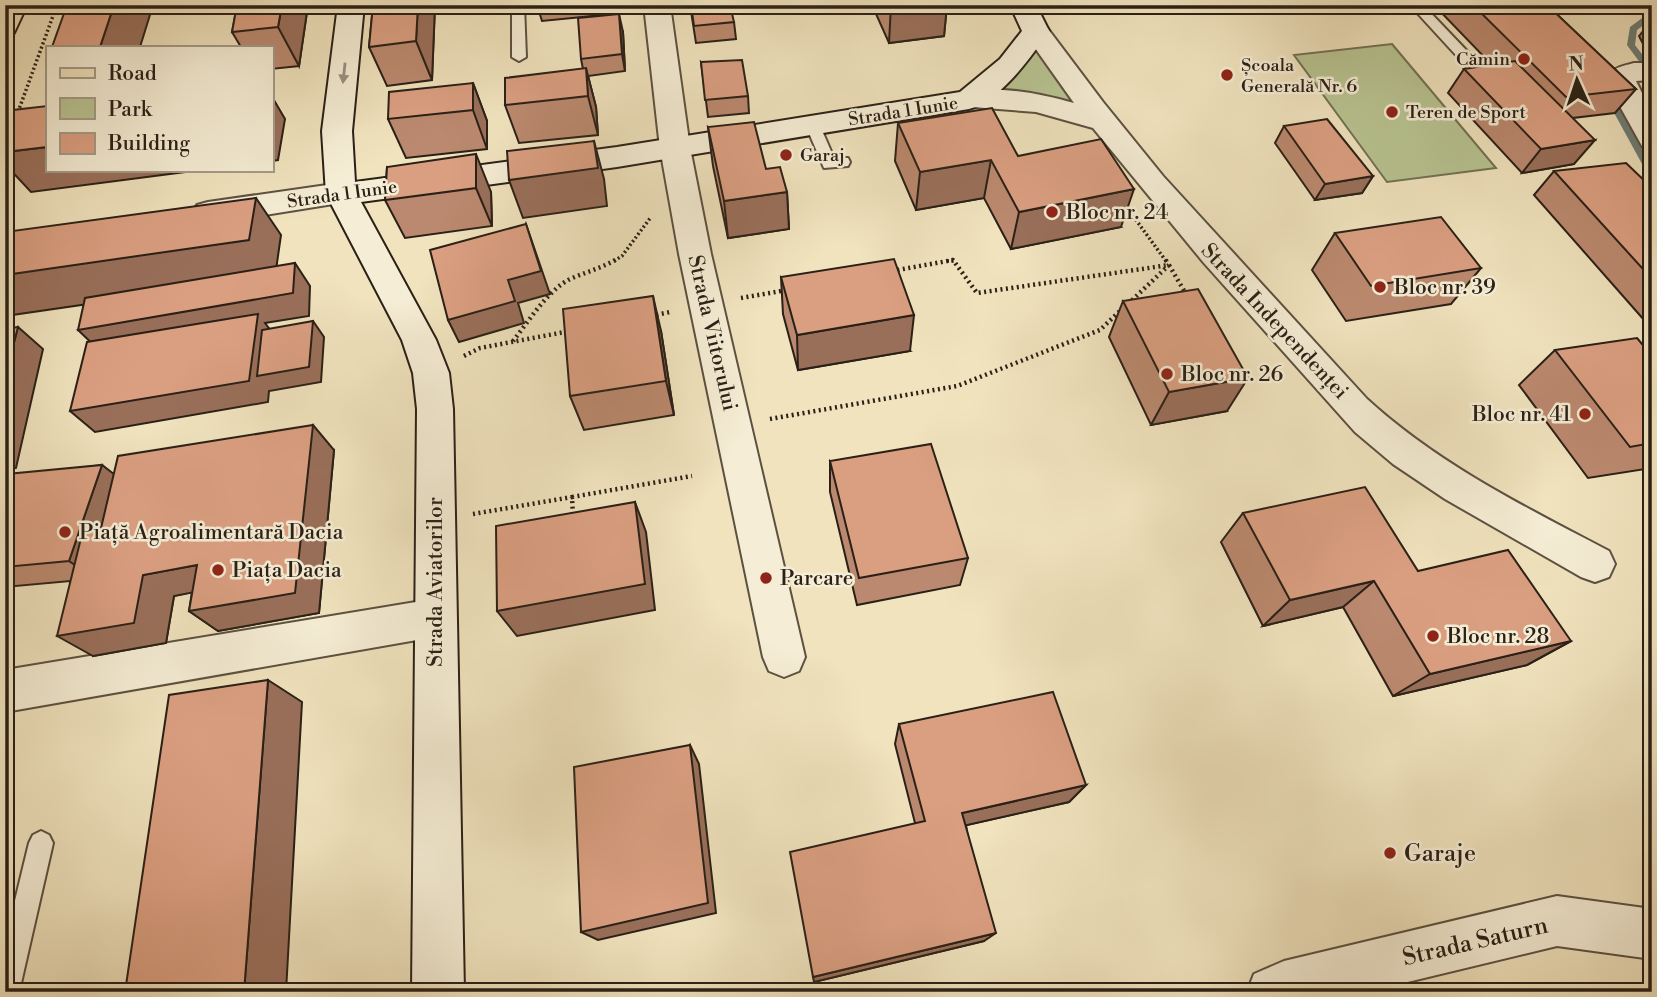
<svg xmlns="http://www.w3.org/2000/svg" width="1657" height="997" viewBox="0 0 1657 997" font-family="'Libre Bodoni',serif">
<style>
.green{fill:#b8c492;stroke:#717254;stroke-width:2}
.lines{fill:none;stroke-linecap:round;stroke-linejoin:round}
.stream{fill:#6e7e78;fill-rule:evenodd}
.lane-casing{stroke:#5c5141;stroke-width:4}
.street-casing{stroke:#5c5141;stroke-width:4}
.secondary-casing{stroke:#2a2017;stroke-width:4}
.primary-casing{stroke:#2a2017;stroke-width:4}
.path-far1{stroke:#2a2017;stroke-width:3.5;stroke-dasharray:2 2.5;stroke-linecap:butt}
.path{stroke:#2a2017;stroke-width:4.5;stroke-dasharray:2 3.5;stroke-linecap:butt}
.lane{fill:#f5edd5;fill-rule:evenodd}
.street{fill:#f5edd5;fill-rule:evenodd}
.secondary{fill:#f5edd5;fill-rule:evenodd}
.primary{fill:#f0e3be;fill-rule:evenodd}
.wall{fill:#bb896f;stroke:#2a2017;stroke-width:2}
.shaded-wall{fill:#996f5a;stroke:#2a2017;stroke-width:2}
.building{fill:#da9f81;stroke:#2a2017;stroke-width:2}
.oneway{fill:#9a9180}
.poi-dot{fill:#8f2418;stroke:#f5edd5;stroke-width:2.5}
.labels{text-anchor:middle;stroke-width:5;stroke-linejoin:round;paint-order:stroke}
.far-poi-label{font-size:18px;fill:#2a2017;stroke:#f5edd5;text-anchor:start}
.far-street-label{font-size:18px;fill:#2a2017;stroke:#f5edd5}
.poi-label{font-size:21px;fill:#2a2017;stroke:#f5edd5;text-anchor:start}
.street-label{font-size:21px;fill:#2a2017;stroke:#f5edd5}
.near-poi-label{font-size:24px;fill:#2a2017;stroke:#f5edd5;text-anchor:start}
.near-street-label{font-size:24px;fill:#2a2017;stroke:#f5edd5}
</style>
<rect width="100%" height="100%" fill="#f0e3be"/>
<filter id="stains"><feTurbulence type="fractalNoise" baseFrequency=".00286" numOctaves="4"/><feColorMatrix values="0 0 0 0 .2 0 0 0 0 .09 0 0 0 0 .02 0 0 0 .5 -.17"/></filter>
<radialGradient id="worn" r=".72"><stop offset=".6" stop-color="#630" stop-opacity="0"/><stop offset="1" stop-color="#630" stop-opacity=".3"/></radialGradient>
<path class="green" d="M1392,44L1496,168L1387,182L1294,55Z
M1038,46L1073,102L990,91L1011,80Z"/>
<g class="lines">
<path class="stream" d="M1649,13H1652V19L1637,30L1635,45L1648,62L1644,65L1641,64L1627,45L1630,27Z
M1611,95L1616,98L1652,164V176L1647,173L1606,98Z"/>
<g class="lane-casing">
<path id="lane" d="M512,5H524L526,57L519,61L512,57Z
M1410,5H1423L1487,72V78H1477Z
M813,121L820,126L834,158H848L850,162L848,166L824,168L806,126Z
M41,831L49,835L53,843L19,992H5V942L29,843L33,835Z"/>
</g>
<g class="street-casing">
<path id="street" d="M644,5H670L690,148L711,254L805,657L799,671L784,677L769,671L763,657L679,254L660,148Z
M1036,23L1045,25L1103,102L1163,176L1367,399C1438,464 1525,507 1609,551L1615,564L1609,577L1595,582L1581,577L1445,499L1393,464L1355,432L1204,263L1093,128L1036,112L959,106L955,100L959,94C995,84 1038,93 1074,103L1023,31L1027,25Z
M1634,63H1652V80L1636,81L1652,113V149L1642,146L1608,85C1608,68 1619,67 1634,63Z
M341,183L352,187L356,194L352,201L208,224L197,221L192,213L197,205L208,202Z
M434,599L449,604L455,618L449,632L434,637L5,712V670Z
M1557,896L1652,909V959L1557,946L1366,992H1247L1254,974L1284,961Z"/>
</g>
<g class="secondary-casing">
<path id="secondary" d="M338,5H364L352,131L355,182L617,147L960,92L1000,59L1022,31L1010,5H1036L1049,31C1032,56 1000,101 969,109L617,167L361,202L436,340L449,373L453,409L464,992H412L417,409L413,373L402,340L326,194L322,131Z"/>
</g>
<g class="primary-casing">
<path id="primary" d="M5,5H27L14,33L5,35Z"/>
</g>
<path class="path-far1" d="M18,112L57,5
M1125,205L1166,261
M614,261L622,256L651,217
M947,261H954"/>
<path class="path" d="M892,271L953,260L977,293L1169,265L1186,294
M741,298L787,290
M1128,304L1169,265L1165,259
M651,316L670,312
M513,341C529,321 547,291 570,279C586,272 602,268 617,259
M464,356L480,348L570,331
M770,419L957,386L1100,330L1121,310
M572,497L692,476
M473,514L572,497L573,517"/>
<use href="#lane" class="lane"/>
<use href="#street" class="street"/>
<use href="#secondary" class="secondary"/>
<use href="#primary" class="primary"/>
</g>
<path class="wall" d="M237,5H308L299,66L271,69V47H241L232,32Z
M373,5H435L432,80L387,86L369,47Z
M537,5H622L623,13L542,21Z
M690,5L734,22L736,39L696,43Z
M872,5H947L944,36L889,43Z
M1295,5H1351L1350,8L1300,13Z
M1434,5H1547L1636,89L1615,113L1573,118L1574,164L1522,173L1448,93L1464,69L1492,65Z
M1652,20V61L1639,36Z
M623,32L625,71L588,76L596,107L598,135L519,143L505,105L583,69L581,59Z
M701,62L748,96L749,113L708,117Z
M473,83L487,121V149L406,158L388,119Z
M898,123L1018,156L1121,227L1011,249L984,198L916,210L895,161Z
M1284,126L1373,176L1362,193L1315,200L1275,143Z
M708,127L766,169L787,192L789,229L728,238L713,166Z
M387,167L491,192L492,226L405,238L385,200Z
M1554,171L1652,188V329L1534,195Z
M1335,233L1481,268L1451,304L1346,321L1312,270Z
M781,277L910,351L798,370L783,314Z
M1123,301L1227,411L1151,425L1109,337Z
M661,331L674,415L584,430L570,396Z
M1555,350L1652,356V468L1588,478L1519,385Z
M334,450L319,613L218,631L189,611L192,592L174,596L166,643L93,656L70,581L5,587V477L102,465L113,474Z
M830,461L968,558L960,585L857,605L830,492Z
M1243,513L1418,571L1571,641L1527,665L1393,696L1343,607L1263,626L1221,542Z
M899,724L1086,785L1069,802L966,825L984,941L814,982L915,823L895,744Z
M1576,988L1578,992H1529Z"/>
<path class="shaded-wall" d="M114,5H153L140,47H100Z
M282,5H308L299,66L278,27Z
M418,5H435L432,80L416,41Z
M891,5H947L944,36L889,43Z
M619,14L623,32L625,71L622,54Z
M586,68L596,107L598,135L588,96Z
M473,83L487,121V149L473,110Z
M271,95L285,119L278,160L271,161Z
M1595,140L1574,164L1522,173L1541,149Z
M594,141L604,179L607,206L523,218L509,180Z
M47,147V170H201L31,192L5,164V152Z
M476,154L491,192L492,226L476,188Z
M991,160L984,198L916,210L920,172Z
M1373,176L1362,193L1315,200L1325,184Z
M1134,189L1121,227L1011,249L1019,212Z
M787,192L789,229L728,238L724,201Z
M256,198L281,235L275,277L5,316V275Z
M526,224L550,294L518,303L524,323L459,342L448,320L508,280Z
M295,263L310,286L309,316L265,323L275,336L313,321L324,337L321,382L269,391L268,402L95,432L70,411L101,352L78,330Z
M653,296L661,331L674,415L666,381Z
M914,315L910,351L798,370L797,335Z
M18,327L43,349L16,468L5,470V377Z
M1248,378L1227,411L1151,425L1169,392Z
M313,425L334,450L319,613L218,631L189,611Z
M102,465L127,484L96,579L69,561Z
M635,502L646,532L655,610L517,636L497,611Z
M197,565L225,586L174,596L166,643L93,656L57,636L143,575Z
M1374,581L1343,607L1263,626L1290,600Z
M1571,641L1527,665L1393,696L1430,674Z
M268,680L302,702L286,992H244Z
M690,745L699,764L716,913L598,940L581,932Z
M1086,785L1069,802L954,828L962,813Z
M996,933L984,941L814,982L813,977Z"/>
<path class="building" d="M67,5H114L100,47H52Z
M237,5H282L278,27L232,32Z
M373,5H418L416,41L369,47Z
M691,5H730L734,22L694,26Z
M1473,5H1547L1636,89L1566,97Z
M619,14L622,54L581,59L578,18Z
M742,60L748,96L705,100L701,62Z
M1515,61L1595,140L1541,149L1464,69Z
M586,68L588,96L505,105V78Z
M473,83V110L388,119L389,92Z
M47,106V147L5,152V130L13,110Z
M992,108L1018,156L1101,139L1134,189L1019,212L991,160L920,172L898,123Z
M1327,119L1373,176L1325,184L1284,126Z
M754,122L766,169L780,167L787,192L724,201L708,127Z
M594,141L598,168L509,180L507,151Z
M476,154V188L385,200L387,167Z
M1626,163L1652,188V279L1554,171Z
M256,198L249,240L5,275V232Z
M1441,217L1481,268L1371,286L1335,233Z
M526,224L541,271L508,280L515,301L448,320L430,250Z
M894,259L914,315L797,335L781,277Z
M295,263L293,293L78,330L85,298Z
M1198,289L1248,378L1169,392L1123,301Z
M653,296L666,381L570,396L563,309Z
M258,314L249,381L70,411L87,342Z
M313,321L309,367L257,376L262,330Z
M18,327L5,377V329Z
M1637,338L1652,356V443L1630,447L1555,350Z
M313,425L295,593L189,611L197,565L143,575L134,623L57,636L83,530L101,528L118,456Z
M931,444L968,558L859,578L830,461Z
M102,465L69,561L5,567V477L7,474Z
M1365,487L1418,571L1508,550L1571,641L1430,674L1374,581L1290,600L1243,513Z
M635,502L645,584L497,611L496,526Z
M268,680L244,992H125L169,695Z
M1053,692L1086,785L962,813L996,933L813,977L790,852L925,821L899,724Z
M690,745L708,903L581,932L574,767Z
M1576,988L1578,992H1567Z"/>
<defs><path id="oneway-solid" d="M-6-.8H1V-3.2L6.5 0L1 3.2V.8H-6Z" transform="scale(1.75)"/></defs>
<use class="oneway" href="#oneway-solid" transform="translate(344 73) rotate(96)"/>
<g class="poi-dot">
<circle cx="1524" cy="59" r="7"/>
<circle cx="1227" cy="75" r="7"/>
<circle cx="1392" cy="112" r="7"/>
<circle cx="786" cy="155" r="7"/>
<circle cx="1052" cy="212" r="7"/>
<circle cx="1380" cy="287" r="7"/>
<circle cx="1167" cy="374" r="7"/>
<circle cx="1585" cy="414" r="7"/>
<circle cx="65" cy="532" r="7"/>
<circle cx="218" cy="570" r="7"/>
<circle cx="766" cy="578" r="7"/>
<circle cx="1433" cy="636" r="7"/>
<circle cx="1390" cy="853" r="7"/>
</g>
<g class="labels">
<g class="far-poi-label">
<text x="1510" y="65" text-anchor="end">Cămin</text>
<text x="1241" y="71">Școala<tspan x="1241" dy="21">Generală Nr. 6</tspan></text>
<text x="1406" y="118">Teren de Sport</text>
<text x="800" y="161">Garaj</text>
</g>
<g class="far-street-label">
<text transform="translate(903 111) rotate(-9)" y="6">Strada 1 Iunie</text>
<text transform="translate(342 194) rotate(-8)" y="6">Strada 1 Iunie</text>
</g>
<g class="poi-label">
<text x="1066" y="219">Bloc nr. 24</text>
<text x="1394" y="294">Bloc nr. 39</text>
<text x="1181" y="381">Bloc nr. 26</text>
<text x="1571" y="421" text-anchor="end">Bloc nr. 41</text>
<text x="79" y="539">Piață Agroalimentară Dacia</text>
<text x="232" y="577">Piața Dacia</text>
<text x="780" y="585">Parcare</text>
<text x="1447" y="643">Bloc nr. 28</text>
</g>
<g class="street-label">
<text transform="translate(1275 321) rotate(47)" y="7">Strada Independenței</text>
<text transform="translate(713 333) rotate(77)" y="7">Strada Viitorului</text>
<text transform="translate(435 582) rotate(-90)" y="7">Strada Aviatorilor</text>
</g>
<g class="near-poi-label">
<text x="1404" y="861">Garaje</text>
</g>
<g class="near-street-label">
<text transform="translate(1475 941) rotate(-13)" y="8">Strada Saturn</text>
</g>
</g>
<rect width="1657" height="997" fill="none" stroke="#f0e3be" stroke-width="28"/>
<rect x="7" y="7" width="1643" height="983" fill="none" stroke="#2a2017" stroke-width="3.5"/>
<rect x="14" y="14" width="1629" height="969" fill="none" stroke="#2a2017" stroke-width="2"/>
<rect x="46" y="46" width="228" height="126" fill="#f5edd5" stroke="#a49b89" stroke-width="2"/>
<rect x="60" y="68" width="35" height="10" fill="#f0e3be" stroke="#a49b89" stroke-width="2"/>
<text x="108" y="80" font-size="21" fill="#2a2017">Road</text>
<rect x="60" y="98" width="35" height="21" fill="#b8c492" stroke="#a49b89" stroke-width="2"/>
<text x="108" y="116" font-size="21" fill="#2a2017">Park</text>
<rect x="60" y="133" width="35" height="21" fill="#da9f81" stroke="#a49b89" stroke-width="2"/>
<text x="108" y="150" font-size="21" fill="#2a2017">Building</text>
<g transform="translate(1577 80) rotate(357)" stroke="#f5edd5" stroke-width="5" paint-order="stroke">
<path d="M0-5L12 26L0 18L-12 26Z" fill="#2a2017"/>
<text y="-10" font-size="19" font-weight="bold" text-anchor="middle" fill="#2a2017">N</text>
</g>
<rect width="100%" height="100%" filter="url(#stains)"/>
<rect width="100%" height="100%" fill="url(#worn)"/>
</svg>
